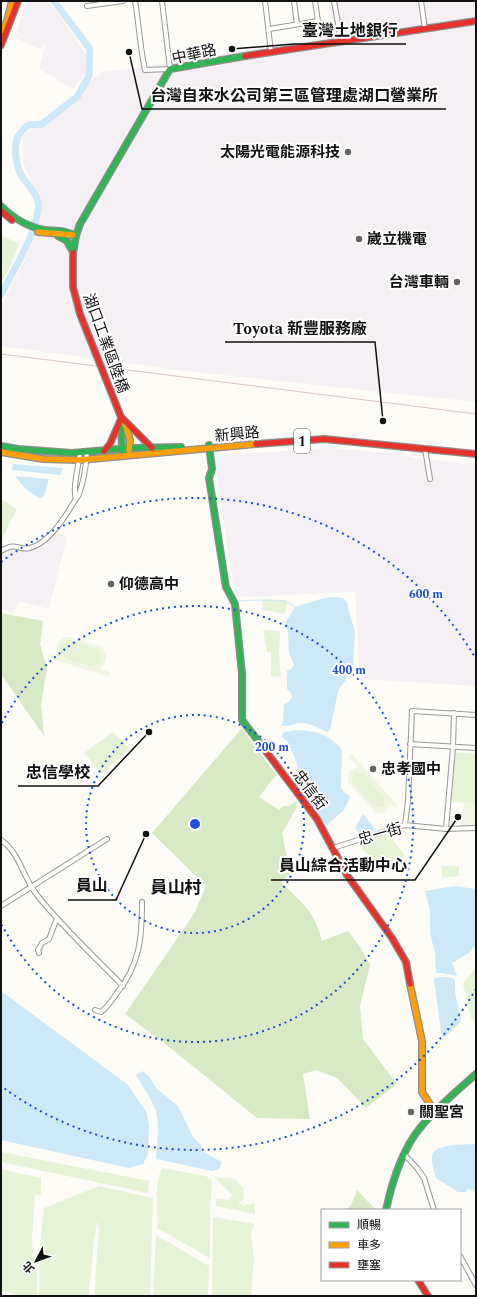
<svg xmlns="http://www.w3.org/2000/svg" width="477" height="1297" viewBox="0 0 477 1297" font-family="Spectral,'Noto Sans TC',serif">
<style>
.industrial{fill:#f5f0f3}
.green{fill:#e7f3d7}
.forest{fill:#d8eac5}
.pitch{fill:#f0f6e1;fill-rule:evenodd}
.water{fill:#cde8f7}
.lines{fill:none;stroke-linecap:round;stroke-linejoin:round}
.stream{stroke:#cde8f7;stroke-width:1}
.river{stroke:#cde8f7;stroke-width:7}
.street-casing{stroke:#979795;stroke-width:6}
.fast-casing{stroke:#8e8d8b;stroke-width:8}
.slow-casing{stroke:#8e8d8b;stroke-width:8}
.jam-casing{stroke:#8e8d8b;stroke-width:8}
.street{stroke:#fffffe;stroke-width:4}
.fast{stroke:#30b455;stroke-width:5.5}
.slow{stroke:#ff9f0a;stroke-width:5.5}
.jam{stroke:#e5322d;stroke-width:5.5}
.rail{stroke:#d9c6c7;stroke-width:1}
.jam-bridge-casing{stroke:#8e8d8b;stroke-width:8;stroke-linecap:butt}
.jam-bridge{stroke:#e5322d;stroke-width:5.5}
.ring{fill:none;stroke:#1d4ed8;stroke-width:2;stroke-dasharray:2 4}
.poi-dot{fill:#646362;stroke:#fff;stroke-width:1.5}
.labels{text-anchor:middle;stroke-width:4;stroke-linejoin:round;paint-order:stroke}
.shield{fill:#fff;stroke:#585858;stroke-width:1}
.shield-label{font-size:14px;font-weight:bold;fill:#111}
.street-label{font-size:15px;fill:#111;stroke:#fff}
.poi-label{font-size:15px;font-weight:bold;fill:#111;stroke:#fff;text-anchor:start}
.quarter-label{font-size:17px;font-weight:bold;fill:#111;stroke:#fff}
.centre{fill:#1d4ed8;stroke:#fff;stroke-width:2}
.ring-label{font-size:12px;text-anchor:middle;font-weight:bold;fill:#1d4ed8;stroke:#fff;stroke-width:4;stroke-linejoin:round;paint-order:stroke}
.leader{fill:none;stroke:#111;stroke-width:1.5}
.callout-dot{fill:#111;stroke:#fff;stroke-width:1.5}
.callout-label{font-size:16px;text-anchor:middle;font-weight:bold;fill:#111;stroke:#fff;stroke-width:4;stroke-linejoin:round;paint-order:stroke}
</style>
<rect width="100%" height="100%" fill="#fdfcf7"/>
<path class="industrial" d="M26,1H46L56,10L86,55V72L73,89L39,69L45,45L40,49L15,38Z
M328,1H476V402L194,372L1,346V306L31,248L42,207L23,162V136L102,72L123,70L333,36Z
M328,448L393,453L420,459L476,464V686L360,679L355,592L235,597L214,456Z
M58,531L67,537L49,609L19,601L14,612L1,609V552L13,549L30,552L45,544Z"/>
<path class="green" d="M1,235L19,244L12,262L1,284Z
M1,499L17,509L1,541Z
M262,599L285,600L287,603L285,614L263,610Z
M263,630L280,631L279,655L281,677L271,676V653L267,652Z
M69,640L98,649L102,655L101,662L93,667C84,664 59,660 60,649C60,644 65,642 69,640Z
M113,732L130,749L102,774L84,753Z
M454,752L476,754V803L450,802Z
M356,772L363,773L385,798L384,807L375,808L352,782V776Z
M387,833L405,855L381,872L358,844Z
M442,866H459V876L442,878Z
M476,967V1020L472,1021L463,984Z
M1,1152L149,1181L148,1193L1,1162Z
M162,1168L206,1176L212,1181L210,1217V1258L157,1228C159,1209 153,1186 162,1168Z
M1,1169L41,1178V1195L35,1194L32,1239L33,1256L37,1267V1296H22L1,1291Z
M214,1177L235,1179L243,1188L244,1200L238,1202L243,1206L255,1203V1214L215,1206L217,1198L228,1200L232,1195Z
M99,1186L153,1198L150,1296H94L99,1229L97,1221L94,1240L89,1296H39L40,1244L44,1208Z
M213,1217L254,1224L251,1234L254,1258L251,1296H212Z
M156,1235L209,1266L208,1296H153Z"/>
<path class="forest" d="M1,613L43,621L40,644L47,668L41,704L44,736L1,674Z
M242,728L276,775L259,797L279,810L283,806H289L297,801L296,809L282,833L290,874L281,882C302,903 315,911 322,941L348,931L361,948L370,965L360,1006L363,1039L397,1084L366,1108L337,1078L316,1070L303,1074L310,1119L257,1118L168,1046L125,1014L194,914L206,886L152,833Z
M357,1190L376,1210H346L351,1205Z"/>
<path class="pitch" d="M64,637H70L101,646C108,653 108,663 99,669L110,672L109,677L49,658V654L57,657C55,648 56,643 64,637ZM69,640L98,649L102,655L101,662L93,667C84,664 59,660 60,649C60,644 65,642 69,640Z
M352,754L397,805L394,808L390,804L385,812L379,814L375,812L347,781L349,771L358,767L349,757ZM357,772L363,773L385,798L384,807L375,808L352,782V776Z
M464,802L476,803V825L461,826Z"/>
<path class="water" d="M13,464L63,468L60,475L12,470Z
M15,476L49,479L44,496L40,498C29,493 22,486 15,476Z
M336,597L343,598L347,603L355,633L353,664L345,681L338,691L330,730L327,732C320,728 309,723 300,723C293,723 288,728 281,725L283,722L284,704L287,703L292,698L291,693L287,689V670L291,669L294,665L289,653L288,632L286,622L295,607L324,598Z
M296,730C316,731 328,733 342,750L341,785L342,790L350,797L344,810L327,825L314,812L300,790L297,763L288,742L281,736L284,732Z
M363,814L376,830L360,834L355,828Z
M454,886L476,889V945L469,953L452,963L457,976L442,973H436L435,953L430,933V910L425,891Z
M442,977L453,978L455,980V993L461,1018L460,1022L445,1037H442L434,981V978Z
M1,991L127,1084L147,1113L149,1126L148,1154L143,1164L129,1168L1,1140Z
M142,1071L149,1076L156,1088L178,1106L193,1137L202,1146L201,1151L222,1162L219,1169L212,1171L156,1159C157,1144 160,1126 156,1111C151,1098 143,1087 136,1075Z
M476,1144V1193L468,1188L466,1192H458L436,1178C434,1171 431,1162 432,1156C433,1143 466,1145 476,1144Z"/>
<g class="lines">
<path class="stream" d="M237,601L259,600L286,601L295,607"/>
<path class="river" d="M1,294C14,270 34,238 38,210C41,195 26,185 20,173C16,164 14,149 17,139C18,134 24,129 28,125L42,124L77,97L89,76L90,49L54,1"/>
<g class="street-casing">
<path id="street" d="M135,1C139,24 140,48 145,70L170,69L162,1
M265,1L271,52
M294,1L297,24
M334,1L341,41
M421,1L425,29
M87,6L123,1
M269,29L318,21L315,1
M425,449L430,479
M76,499C72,489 79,465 80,452
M1,551C17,541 17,551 30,548C49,543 65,517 74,502C76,499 78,497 79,494C84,481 86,466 87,452
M410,744L476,748
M405,825L408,801L412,711L476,715
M446,829L453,747L454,713
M1,840C20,853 23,878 37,895C63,928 94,956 123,986
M333,848L405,825L446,829L476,828
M1,906L107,839
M39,953L38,950L42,943L49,939L57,918
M95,1010L101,1012C108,1007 112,1000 117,993C140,964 142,938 142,902
M405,1155L417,1168L424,1178L434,1210
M460,1256L476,1285"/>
</g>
<g class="fast-casing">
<path id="fast" d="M1,206C13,218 28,227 45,230C57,231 66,230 76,236
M58,236L67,241L73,252
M73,253L76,236L80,224L170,69L245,56
M121,419L122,449L127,455
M209,445L212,469L209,478L225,581L226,587L235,604L242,674V720L265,750
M1,446L18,449L72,453L130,448L181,447
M386,1210C392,1182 402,1150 420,1128C436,1108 457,1091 476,1074"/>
</g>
<g class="slow-casing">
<path id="slow" d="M1,34L7,21L12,1
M38,232L73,235
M125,424L130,440L129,450
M1,452L43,459L80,460L256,444
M410,984L422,1041V1092L435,1112"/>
</g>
<g class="jam-casing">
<path id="jam" d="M1,45L18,1
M245,56L476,21
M1,211L12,220
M121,417L152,448
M256,444L324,439L476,454
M104,451L110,444L120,421
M265,750L317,819L347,875L392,938L406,962L410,984
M418,1280L428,1296"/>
</g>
<use href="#street" class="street"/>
<use href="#fast" class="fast"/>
<use href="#slow" class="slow"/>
<use href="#jam" class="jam"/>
<path class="rail" d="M1,354L476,414"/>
<g class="jam-bridge-casing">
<path id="jam-bridge" d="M73,253V287L80,314L121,417"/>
</g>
<use href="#jam-bridge" class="jam-bridge"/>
</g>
<g class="ring">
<circle cx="195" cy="824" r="109"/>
<path d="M2 723A218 218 0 1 1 2 925"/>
<path d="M476 989A326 326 0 0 1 1 1086M1 562A326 326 0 0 1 476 659"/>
</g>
<g class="poi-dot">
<circle cx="348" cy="152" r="4"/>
<circle cx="359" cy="239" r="4"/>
<circle cx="457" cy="282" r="4"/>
<circle cx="111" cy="584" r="4"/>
<circle cx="373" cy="769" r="4"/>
<circle cx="411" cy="1112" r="4"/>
</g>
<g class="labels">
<rect class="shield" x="294" y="429" width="16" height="24" rx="3"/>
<g class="shield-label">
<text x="302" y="446">1</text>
</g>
<g class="street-label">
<text transform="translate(194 54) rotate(-12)" y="5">中華路</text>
<text transform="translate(106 343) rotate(70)" y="5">湖口工業區陸橋</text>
<text transform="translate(237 434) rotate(-5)" y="5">新興路</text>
<text transform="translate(310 790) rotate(53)" y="5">忠信街</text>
<text transform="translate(380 834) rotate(-16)" y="5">忠一街</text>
</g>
<g class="poi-label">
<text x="340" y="157" text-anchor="end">太陽光電能源科技</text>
<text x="367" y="244">崴立機電</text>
<text x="449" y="287" text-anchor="end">台灣車輛</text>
<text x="119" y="589">仰德高中</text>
<text x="381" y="774">忠孝國中</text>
<text x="419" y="1117">關聖宮</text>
</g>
<g class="quarter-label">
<text x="176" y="893">員山村</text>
</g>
</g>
<circle cx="195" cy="824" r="6" class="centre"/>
<g class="ring-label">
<text x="426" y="598">600 m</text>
<text x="349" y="674">400 m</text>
<text x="272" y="751">200 m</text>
</g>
<path class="leader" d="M232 49L294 44H406M129 52L142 109H446M383 421L375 342H225M149 732L98 786H18M458 817L415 880H271M146 834L116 900H68"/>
<g class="callout-dot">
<circle cx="232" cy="49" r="4"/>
<circle cx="129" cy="52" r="4"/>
<circle cx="383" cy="421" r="4"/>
<circle cx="149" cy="732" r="4"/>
<circle cx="458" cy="817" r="4"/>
<circle cx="146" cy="834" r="4"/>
</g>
<g class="callout-label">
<text x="350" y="36">臺灣土地銀行</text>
<text x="294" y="101">台灣自來水公司第三區管理處湖口營業所</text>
<text x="300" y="334">Toyota 新豐服務廠</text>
<text x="58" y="778">忠信學校</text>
<text x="343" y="871">員山綜合活動中心</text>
<text x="92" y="891">員山</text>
</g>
<rect width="477" height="1297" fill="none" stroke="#111111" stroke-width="4"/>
<rect x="321" y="1209" width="140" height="72" fill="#ffffff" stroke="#a0a0a0"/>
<rect x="329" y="1222" width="20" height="6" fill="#30b455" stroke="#a0a0a0"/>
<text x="357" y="1229" font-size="12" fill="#111111">順暢</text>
<rect x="329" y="1242" width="20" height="6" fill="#ff9f0a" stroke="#a0a0a0"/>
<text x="357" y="1249" font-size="12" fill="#111111">車多</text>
<rect x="329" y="1262" width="20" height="6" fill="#e5322d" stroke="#a0a0a0"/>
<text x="357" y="1269" font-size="12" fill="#111111">壅塞</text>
<g transform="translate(36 1261) rotate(229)" stroke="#ffffff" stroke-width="3" paint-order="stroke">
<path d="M0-3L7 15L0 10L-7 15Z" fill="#111111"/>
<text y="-6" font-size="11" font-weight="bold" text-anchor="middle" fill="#111111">北</text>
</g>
</svg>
